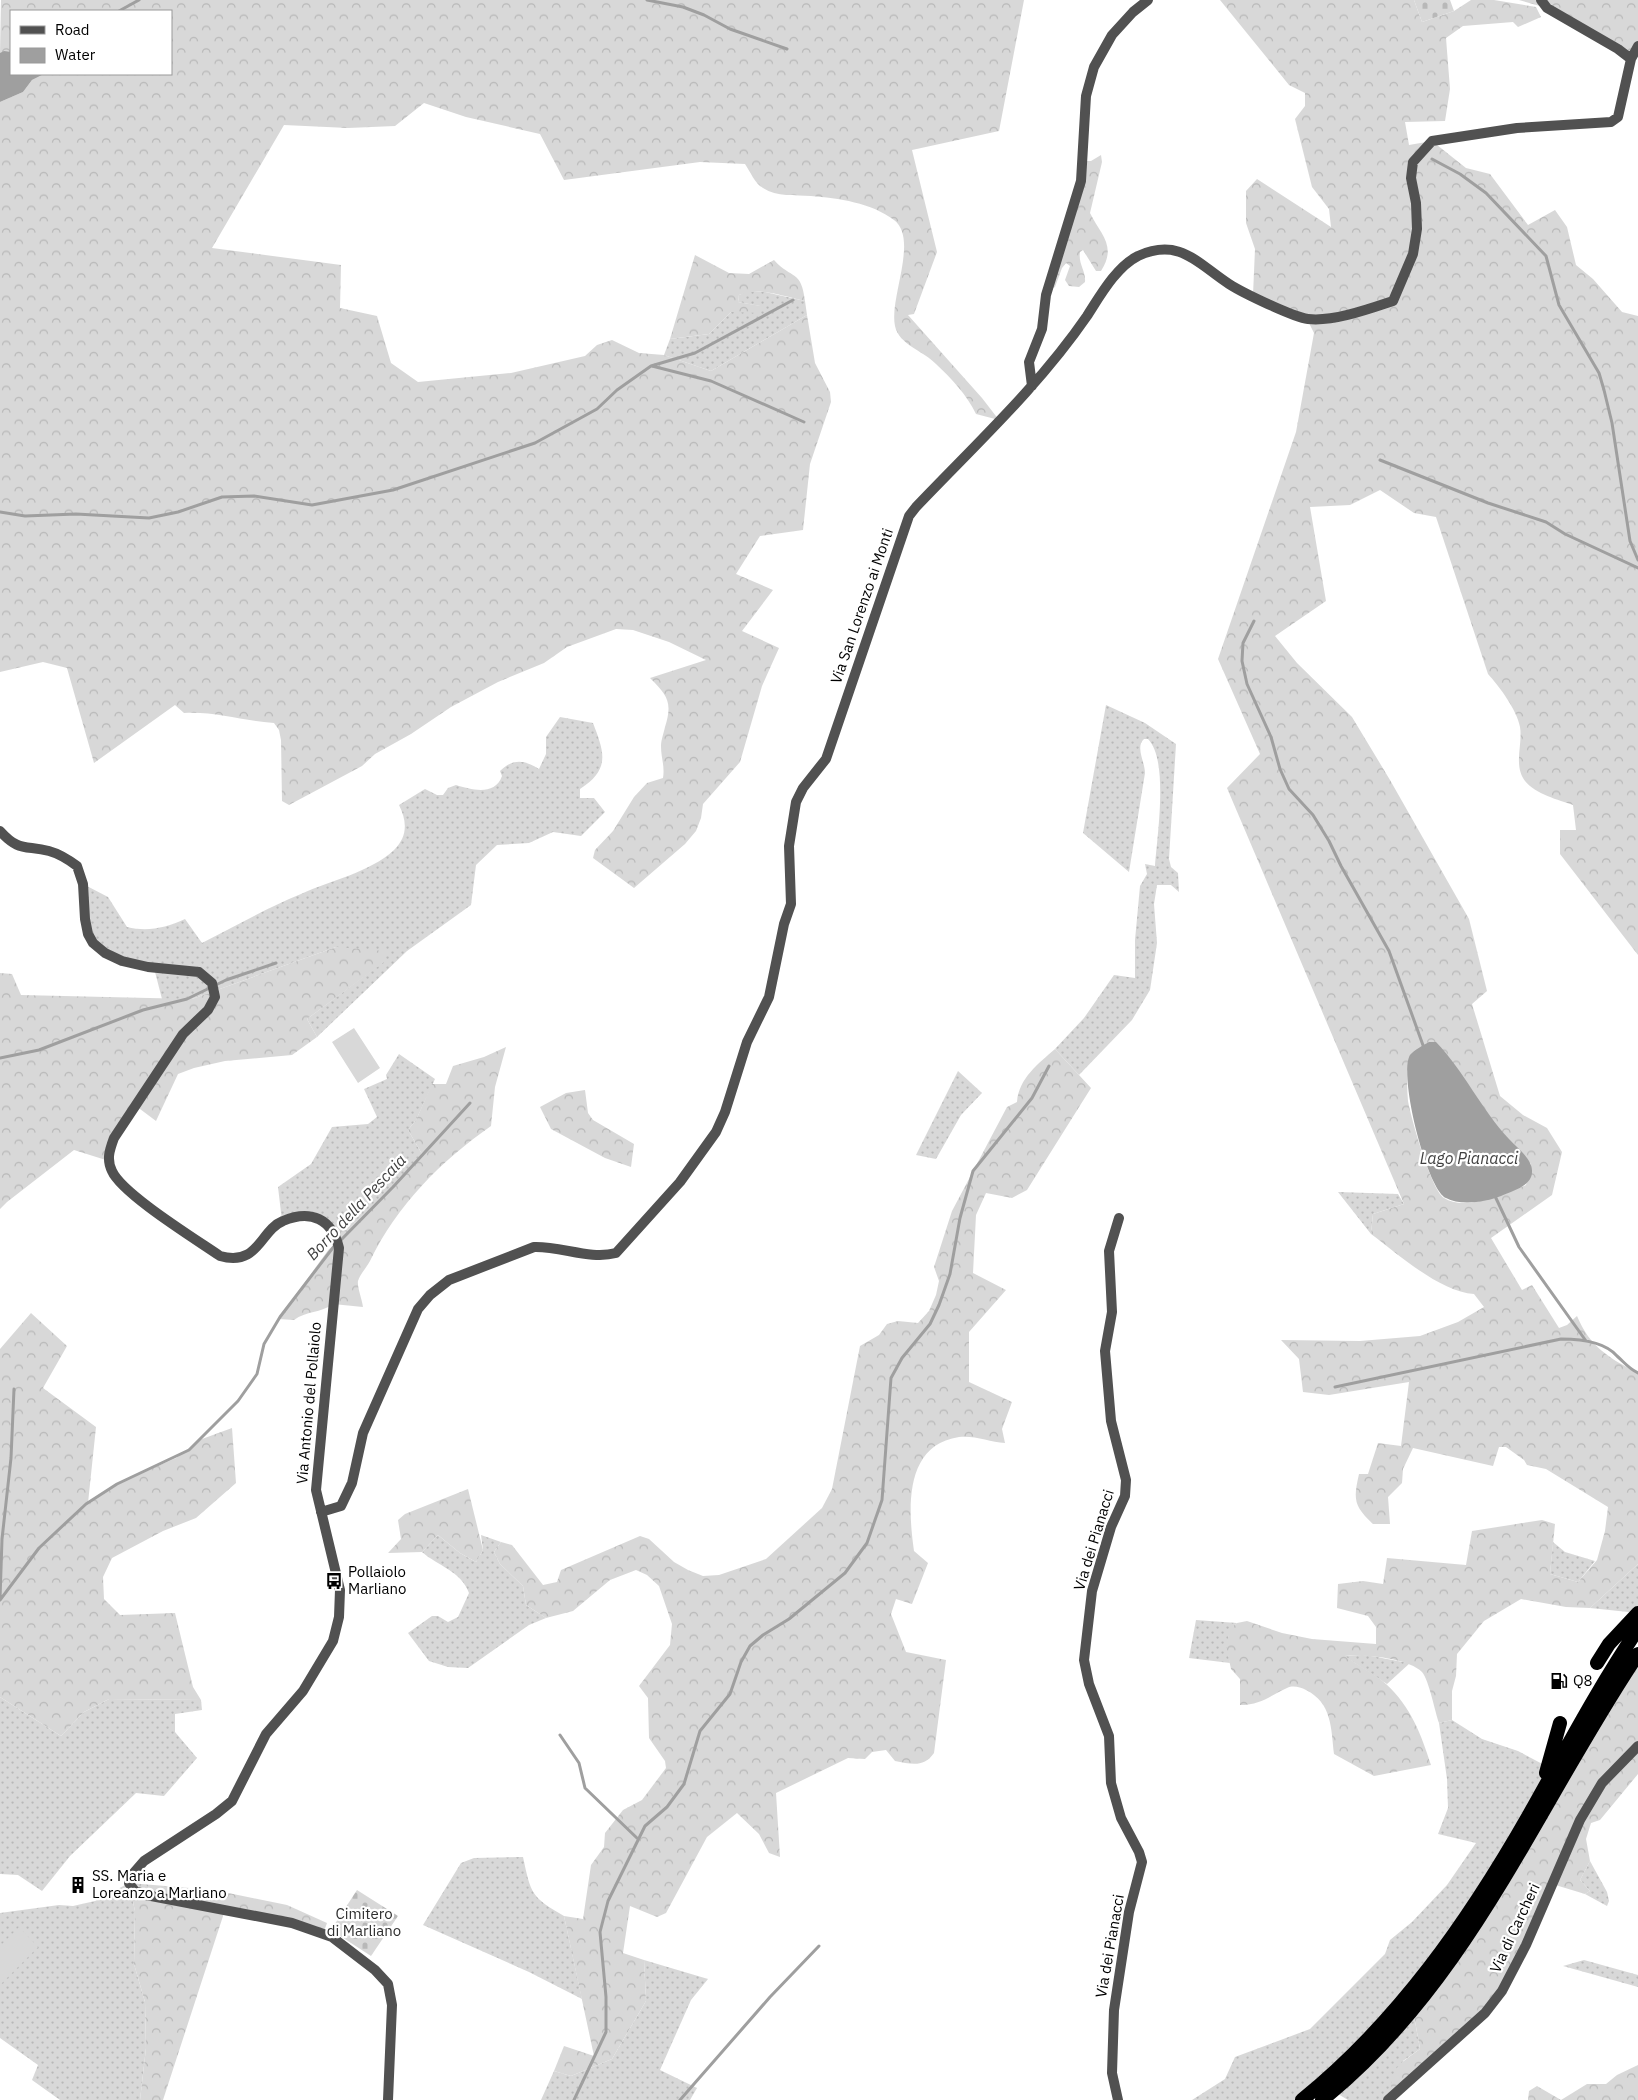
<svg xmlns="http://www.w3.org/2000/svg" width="1638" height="2100" viewBox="0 0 1638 2100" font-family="'IBM Plex Sans',sans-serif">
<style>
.grass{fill:url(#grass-dots)}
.forest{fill:url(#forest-crowns);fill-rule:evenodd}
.cemetery{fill:url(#cemetery-stones)}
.pitch{fill:#d8d8d8}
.water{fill:#9f9f9f}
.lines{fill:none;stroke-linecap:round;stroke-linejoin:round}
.stream{stroke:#9f9f9f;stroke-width:3}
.minor{stroke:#515151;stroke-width:10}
.tertiary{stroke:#515151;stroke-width:10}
.trunk{stroke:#000;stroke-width:14}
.labels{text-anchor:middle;stroke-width:4.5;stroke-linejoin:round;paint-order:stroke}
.street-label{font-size:15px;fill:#000;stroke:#fff}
.poi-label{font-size:15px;fill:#000;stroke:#fff;text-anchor:start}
.park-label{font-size:15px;fill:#2f2f2f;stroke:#fff}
.water-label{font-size:16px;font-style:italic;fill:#404040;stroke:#fff}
</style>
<defs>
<pattern id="grass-dots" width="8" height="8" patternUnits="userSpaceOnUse" patternTransform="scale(1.25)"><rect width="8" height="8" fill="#d8d8d8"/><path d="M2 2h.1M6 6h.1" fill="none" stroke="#b8b8b8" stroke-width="1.8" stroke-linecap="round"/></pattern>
<pattern id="forest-crowns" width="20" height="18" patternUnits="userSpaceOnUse" patternTransform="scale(1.25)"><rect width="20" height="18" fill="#d8d8d8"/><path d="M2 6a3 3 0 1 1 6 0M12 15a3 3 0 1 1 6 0" fill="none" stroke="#b8b8b8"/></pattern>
<pattern id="cemetery-stones" width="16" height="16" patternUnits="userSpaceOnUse" patternTransform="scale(1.25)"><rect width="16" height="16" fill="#d8d8d8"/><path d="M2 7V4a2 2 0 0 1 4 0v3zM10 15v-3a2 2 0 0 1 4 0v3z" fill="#b8b8b8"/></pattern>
</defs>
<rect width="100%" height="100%" fill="#fff"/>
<path class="grass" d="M746,292H765L805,301L807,315L711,371L664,355L670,339L709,334L731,312H757L760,306L738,302L739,295Z
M1106,705L1145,723L1176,744L1169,859L1171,867L1178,873L1179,892L1171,885H1157L1154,904L1157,943L1150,990L1132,1020L1079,1075L1055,1049L1084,1018L1114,975L1135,978V940L1140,886L1147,874L1145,864L1155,866C1157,837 1169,760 1148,739H1144C1135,747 1145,762 1145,773L1129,872L1083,833Z
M560,717L593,723C604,752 611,769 580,789V798H594L605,812L581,836L553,832L529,843L497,845L476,865L471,905L407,951L317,1037L307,1019L383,962L336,947L192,999H162L154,968L122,961L93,943L83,884L108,897L127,927C147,932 166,928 185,919L202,943C235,926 267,908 301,894C331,880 369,873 394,850C408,836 407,821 399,805L425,789L437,795H443L448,788L456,785C472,790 495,796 502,776L500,771C513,758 525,760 539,769L546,754V737Z
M399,1054L435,1079L416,1120L408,1130L422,1154L360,1221L332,1228L323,1220L282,1221L278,1187L311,1164L332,1127L368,1124L377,1117L364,1089L387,1079L386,1075Z
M958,1071L982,1093L961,1115L936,1159L916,1155Z
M1338,1192L1398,1194L1404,1204L1373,1214L1371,1234Z
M438,1535L460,1553L476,1562L483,1550L481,1535L501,1542L494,1552L500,1564L523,1586L526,1605L546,1618L529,1625L468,1668L448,1667L429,1661L408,1633L432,1616H438L448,1622L458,1617L469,1593C461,1571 438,1566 422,1552Z
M1553,1542L1565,1552L1595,1561L1578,1582L1550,1574Z
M1638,1564V1613L1590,1608Z
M1196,1620L1237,1623C1225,1634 1227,1647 1230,1663L1189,1658Z
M1362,1655C1378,1656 1393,1661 1410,1663L1387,1684L1344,1656Z
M0,1697L61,1736L84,1712L109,1699L201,1700L202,1710L175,1714V1732L197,1758L164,1796L136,1793L70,1856L42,1891L18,1875L0,1874Z
M1452,1720L1482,1739L1518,1751L1548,1767L1537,1800L1419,1984L1302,2100H1192L1225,2079L1235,2057L1310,2029L1385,1954L1390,1940L1412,1922L1447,1885L1476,1843L1438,1834L1448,1808L1447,1779L1439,1723Z
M523,1857C531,1894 531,1897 564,1916L582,1999L529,1972L423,1925L461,1863L474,1858Z
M1590,1861L1607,1892L1609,1901L1607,1906L1585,1894L1590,1891L1580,1880Z
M129,1883L135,1911L134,1964L145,2002L146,2048L140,2100H60L32,2080L38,2065L0,2038V1913L59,1905L73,1906L95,1901Z
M644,1960L708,1979L691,2000L660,2070L697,2088L690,2100H541L554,2071L571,2076L612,2059L646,2001Z
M1584,1960L1638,1975V1987L1563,1966Z
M1413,2010L1420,2049L1403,2061L1391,2097L1388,2100H1348L1333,2091Z"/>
<path class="forest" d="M1,0H1024L999,131L912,150L937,252L914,314L908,315L982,398L999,420L976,414C967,395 951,378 936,364C924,351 899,345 895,326C889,298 919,239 894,220C872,203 838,198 811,196C795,195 777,197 763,188C755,184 750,171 745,164L700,162L564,180L540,134L466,117L424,103L395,126L348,128L284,125L212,248L341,265L340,308L377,316L391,363L418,382L511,373L585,356L597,345L612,340L639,353L664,355L711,371L807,315L815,363L830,392L831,402L810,464L803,530L760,536L736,574L773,590L742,631L779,648L762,686L740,762L703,804L701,818L696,831L685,844L634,888L593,858L595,850L613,831L634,797L647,783L663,778C665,766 661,758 661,746C661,740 664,732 665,727C673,702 667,695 650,678L706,660L669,642L633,630L616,629L567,647L544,663L498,682L451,707L411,734L375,754L362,766L289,805L282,801L281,740L279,730L274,723C244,721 214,711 184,713L175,705L94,763L67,668L43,662L0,672V102L23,92L32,80L44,74H171V11H11V52L0,53Z
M1220,0H1414L1422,22L1454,11L1471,0H1494L1536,7L1541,17L1518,27L1513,22L1463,26L1446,38L1450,89L1445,121L1405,122L1409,145L1432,141L1466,168L1490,174L1528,225L1555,210L1567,227L1576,265L1593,279L1622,312L1638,316V955L1560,854V830H1576L1573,805C1559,800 1535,794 1525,781C1513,765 1523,744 1520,727C1517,710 1499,686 1488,674L1436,517L1414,513L1380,490L1350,505L1310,507L1326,601L1275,636L1297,663L1352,717L1390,780L1469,919L1487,991L1472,1004L1500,1096L1523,1115L1547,1128L1562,1152L1552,1195L1491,1238L1522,1290L1532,1285L1559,1328L1567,1325L1577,1316C1590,1347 1609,1358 1638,1373V1564L1590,1608L1566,1607L1521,1599L1484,1621L1457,1654L1456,1676L1452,1691V1720L1439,1723C1435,1712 1429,1680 1422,1672C1408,1658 1364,1654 1345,1656C1358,1666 1374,1673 1386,1684C1411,1707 1421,1734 1431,1765L1374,1776L1334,1754C1331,1728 1332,1703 1306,1690C1300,1687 1293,1685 1287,1688C1269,1696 1261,1705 1240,1705V1679L1231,1669L1226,1646L1230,1629L1237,1623L1247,1621L1282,1633L1312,1639L1376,1644V1627L1368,1616L1337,1608L1338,1584L1363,1581L1383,1584L1387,1558L1466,1565L1472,1531L1542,1520L1555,1524L1550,1574L1578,1582L1597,1560L1605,1531L1608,1507L1546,1469L1527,1465L1524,1460L1506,1447H1499L1493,1466L1413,1448L1403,1469L1402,1483L1388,1497L1390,1524H1373C1354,1506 1353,1500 1359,1474H1368L1378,1443L1401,1446L1409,1382L1329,1395L1303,1392L1299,1359L1281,1340L1360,1341L1420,1336L1458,1322L1484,1307L1474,1294C1440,1292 1398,1254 1371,1234L1373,1214L1404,1204L1227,788L1260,754L1218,659L1296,432L1314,333L1307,319L1253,295L1255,249L1246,223V191L1257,179L1331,227L1329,209L1312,187L1295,119L1305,106V93L1289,85ZM1407,1070L1502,1132L1531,1164L1526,1185C1506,1193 1465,1212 1444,1198C1431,1189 1411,1118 1408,1101C1407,1091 1407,1080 1407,1070Z
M1519,0H1638V46L1631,59L1547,8Z
M1101,155L1102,162L1090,213C1101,235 1117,246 1101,271H1096L1083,250L1080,252C1078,264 1086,271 1085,282L1079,287L1069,286L1065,280L1070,266L1066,263L1062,268L1055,287L1047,291L1082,161H1091Z
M695,255L729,273L749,274L774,260C792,280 801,269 805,301C784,296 760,287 739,295L738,302L761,306V313L731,312L709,334L670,339Z
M336,947L384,951V962L307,1019L317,1037L292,1055L225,1061L194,1068L178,1074L156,1121L136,1106L114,1138L109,1161L74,1150L7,1202L0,1209V973L12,974L21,995L192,999Z
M506,1047L495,1087L491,1126C441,1161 397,1205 370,1261C367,1267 360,1274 358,1281C357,1287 362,1299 363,1307L333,1304C321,1313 306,1311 294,1320L278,1319L329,1249L337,1243L332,1228L360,1221L422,1154L408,1130L416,1120L432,1084H446L453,1066L484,1057Z
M1055,1049L1091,1088L1027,1190L1012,1198L986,1193L976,1215L973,1273L1006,1290L969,1332V1382L1012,1402L1002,1429L1005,1443C990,1442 974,1435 959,1437C904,1445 908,1509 914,1551L928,1563L912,1604L896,1599L891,1614L906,1652L946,1660L934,1753C924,1768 911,1764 895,1761L886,1750L872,1752L865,1759L848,1758L776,1793L780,1857L769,1853L759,1834L737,1813L707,1837L666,1913L657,1917L630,1906L623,1953L644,1960L646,2001L612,2059L571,2076L554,2071L564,2046L594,2056L564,1916L583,1919L591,1865L604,1847L605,1833L623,1810L642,1800L666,1768L665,1761L649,1738L648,1698L639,1686L670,1645L672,1624L659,1586L647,1575L636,1570L610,1580L573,1611L546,1618L526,1605L523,1586L500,1564L494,1552L501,1542L512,1545L543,1585L557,1582L561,1570L640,1536L649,1539L674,1562L688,1570L703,1576L719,1575L766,1559L822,1508L832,1489L860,1346L879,1335L887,1324L898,1321L918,1323L929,1311L936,1295L939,1281L934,1267L952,1211L1007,1107L1017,1102C1019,1078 1038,1064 1055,1049Z
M585,1090L588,1113L593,1120L634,1144L631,1167L605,1158L551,1129L540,1107L566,1093Z
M31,1313L67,1346L43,1388L96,1427L88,1503L117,1484L176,1458L202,1439L232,1428L236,1483L196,1518L163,1531L112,1558L103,1577L104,1599L120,1615L175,1613L193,1687L201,1700L109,1699L84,1712L61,1736L0,1697V1349Z
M468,1489L483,1550L476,1562L460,1553L438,1535L422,1552L388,1553L401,1539L398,1520L405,1514Z
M1638,1654V1774L1600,1820L1591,1823L1586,1839L1590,1861L1580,1880L1590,1891L1585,1894L1552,1884L1502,1991L1391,2097C1390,2068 1398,2065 1420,2049L1413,2010Z
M129,1883L214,1890L287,1905L327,1923L323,1934L225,1910L163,2100H140L146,2048L145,2002L134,1964L135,1911Z
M1638,2065V2100H1528L1529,2091L1537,2086L1561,2100L1587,2084H1606L1617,2075Z"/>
<path class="cemetery" d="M1414,0H1450L1454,11L1422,22Z
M357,1890L398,1916L371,1956L331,1930Z"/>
<path class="pitch" d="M354,1028L380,1068L358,1083L332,1042Z
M19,1927L38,1947L0,1985V1946Z"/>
<path class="water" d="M4,51L11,52V74H44L32,80L23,92L0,102V53Z
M1429,1042H1436C1464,1071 1481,1109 1509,1139C1517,1148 1533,1159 1532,1172C1532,1186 1512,1191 1501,1196C1486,1202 1460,1206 1446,1198C1427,1189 1398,1075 1410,1055C1414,1050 1424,1045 1429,1042Z"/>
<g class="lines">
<path class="stream" d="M647,0L683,7L704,15L730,29L787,49
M119,11L139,0
M1432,159L1460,174L1486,193L1546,256L1559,305L1599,373L1604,390L1612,423L1630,541L1638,560
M652,366L711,381L804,422
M1380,460L1488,503L1546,522L1565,534L1638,568
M0,512L25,516L76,514L149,518L178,512L222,497L254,496L312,505L393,490L535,443L597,409L617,390L651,366L695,353L793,300
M1254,621L1243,643L1242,661L1247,684L1271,737L1280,769L1289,789L1313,815L1329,841L1341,866L1389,951L1424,1048
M0,1058L39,1050L143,1010L187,999L226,980L276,963
M1494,1194L1519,1247L1586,1341
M340,1241L393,1187L470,1103
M1335,1387L1561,1339C1580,1339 1604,1341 1617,1356C1625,1363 1628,1368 1638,1373
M0,1599L2,1539L11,1458L14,1389
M0,1600L39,1548L86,1504L117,1484L189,1450L238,1401L257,1374L264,1344L280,1317L335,1245
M560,1735L579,1763L585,1788L638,1839
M574,2100L606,2032V1997L600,1932L608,1901L645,1826L667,1807L684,1784L700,1731L730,1694L741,1662L750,1646L763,1635L789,1619L845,1573L867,1543L882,1500L891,1378L902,1358L930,1324L939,1305L950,1274L960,1218L973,1171L1032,1098L1049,1066
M680,2100L770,1997L819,1946"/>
<path class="minor" d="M1541,0L1547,8L1618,49L1631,59
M1032,386L1029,362L1042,329L1046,295L1081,181L1086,96L1094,67L1112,35L1133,12L1148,0
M0,831C19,852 25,845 49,851C60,854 69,860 77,866L83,884L85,919L88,934L93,943L105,953L122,961L148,967L199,972L212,983L215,997L208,1010L183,1034L114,1138C110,1149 106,1159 112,1171C122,1194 197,1240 220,1256C259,1267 260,1230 283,1221C311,1209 332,1219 339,1248L316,1490L340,1590L339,1617L333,1641L303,1691L266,1734L232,1801L216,1814L144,1861L131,1876L129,1883L134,1890L146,1895L292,1923L332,1937L375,1970L388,1984L392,2005L388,2100
M321,1512L341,1506L352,1483L363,1433L418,1309L430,1295L449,1280L534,1247C561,1246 590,1260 616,1253L680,1182L716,1132L725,1112L747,1042L769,997L784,924L791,904L789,846L796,802L803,788L826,759L909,516L916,507C975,445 1039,386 1087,316C1100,296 1116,267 1138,256C1180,237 1198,264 1229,284C1243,293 1293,317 1308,319C1333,322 1369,309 1393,301L1413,254L1417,229L1416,203L1411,178L1413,162L1432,141L1517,128L1611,122L1618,117L1631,59L1638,46
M1118,2100L1112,2073L1114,2010L1129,1912L1142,1862L1139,1852L1121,1818L1111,1783L1109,1736L1089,1684L1084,1660L1092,1591L1111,1527L1125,1496L1126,1480L1111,1421L1105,1351L1112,1312L1109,1251L1119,1218"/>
<path class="tertiary" d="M1388,2100L1485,2013L1502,1991L1526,1945L1580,1820L1602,1783L1638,1746"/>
<path class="trunk" d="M1597,1663L1609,1644L1638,1613
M1546,1773L1560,1723
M1302,2100C1398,2022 1468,1922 1529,1815C1564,1753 1598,1688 1638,1629
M1322,2100C1469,1982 1536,1806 1638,1654"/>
</g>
<defs>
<g id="bus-bare" transform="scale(1.35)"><path d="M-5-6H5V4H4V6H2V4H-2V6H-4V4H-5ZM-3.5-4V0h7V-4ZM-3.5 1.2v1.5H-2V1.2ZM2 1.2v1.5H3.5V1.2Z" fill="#000" stroke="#fff" stroke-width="2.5" paint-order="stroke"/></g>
<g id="fuel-bare" transform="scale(1.35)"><path d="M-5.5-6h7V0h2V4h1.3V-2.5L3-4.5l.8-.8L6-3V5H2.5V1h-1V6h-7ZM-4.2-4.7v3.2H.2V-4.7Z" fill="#000" stroke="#fff" stroke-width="2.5" paint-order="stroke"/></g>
<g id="building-bare" transform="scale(1.35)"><path d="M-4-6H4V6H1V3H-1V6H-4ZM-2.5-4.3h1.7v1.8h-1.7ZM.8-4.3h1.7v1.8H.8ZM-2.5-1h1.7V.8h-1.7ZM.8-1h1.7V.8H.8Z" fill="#000" stroke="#fff" stroke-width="2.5" paint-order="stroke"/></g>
</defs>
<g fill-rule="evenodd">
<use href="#bus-bare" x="334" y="1581"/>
<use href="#fuel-bare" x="1559" y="1681"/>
<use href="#building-bare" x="78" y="1885"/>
</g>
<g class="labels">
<g class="street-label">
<text transform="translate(862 606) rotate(-71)" y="5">Via San Lorenzo ai Monti</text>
<text transform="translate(309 1403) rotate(-85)" y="5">Via Antonio del Pollaiolo</text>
<text transform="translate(1094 1540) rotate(-73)" y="5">Via dei Pianacci</text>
<text transform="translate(1515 1928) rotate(-65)" y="5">Via di Carcheri</text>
<text transform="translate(1110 1946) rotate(-80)" y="5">Via dei Pianacci</text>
</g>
<g class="poi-label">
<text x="348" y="1577">Pollaiolo<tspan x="348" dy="17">Marliano</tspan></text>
<text x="1573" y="1686">Q8</text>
<text x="92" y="1881">SS. Maria e<tspan x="92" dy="17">Loreanzo a Marliano</tspan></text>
</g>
<g class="park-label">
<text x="364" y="1919">Cimitero<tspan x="364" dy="17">di Marliano</tspan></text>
</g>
<g class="water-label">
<text x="1469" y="1164">Lago Pianacci</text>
<text transform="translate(356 1207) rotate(-47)" y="6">Borro della Pescaia</text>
</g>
</g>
<rect x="10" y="10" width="162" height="65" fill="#ffffff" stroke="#999999"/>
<rect x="20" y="26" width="25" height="8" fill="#515151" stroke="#999999"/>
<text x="55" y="35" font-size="15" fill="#000000">Road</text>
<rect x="20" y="48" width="25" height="15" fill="#9f9f9f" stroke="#999999"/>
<text x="55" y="60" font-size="15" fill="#000000">Water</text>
</svg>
